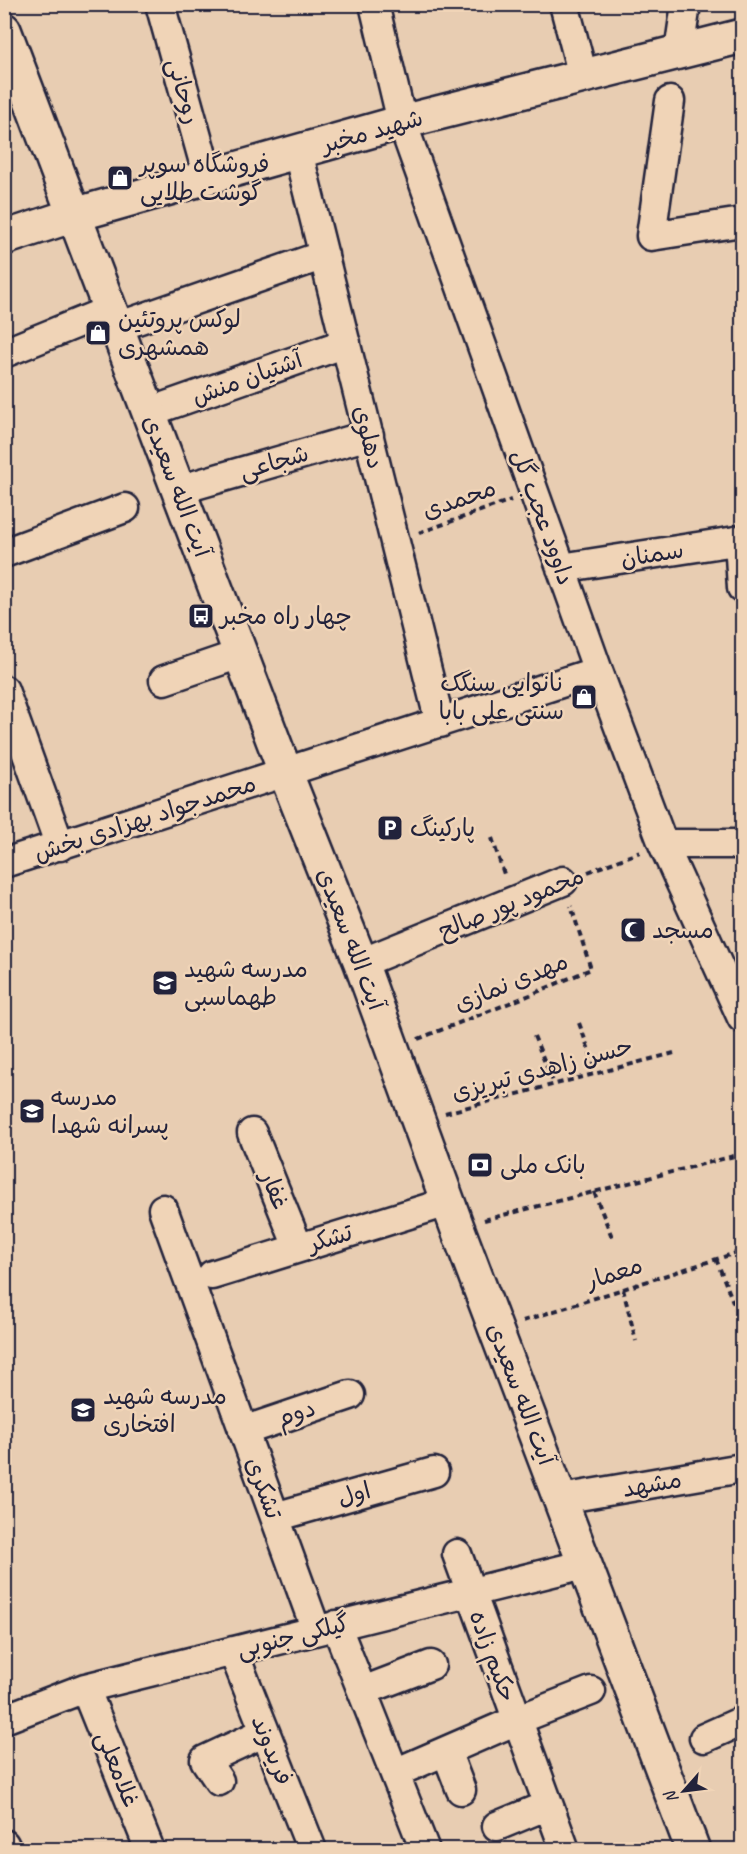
<svg xmlns="http://www.w3.org/2000/svg" width="747" height="1854" viewBox="0 0 747 1854" font-family="Caveat,'Playpen Sans Arabic',sans-serif">
<style>
.lines{fill:none;stroke-linecap:round;stroke-linejoin:round}
.minor-casing{stroke:#22223b;stroke-width:33}
.secondary-casing{stroke:#22223b;stroke-width:38}
.path{stroke:#22223b;stroke-width:4;stroke-dasharray:6 4.5;stroke-linecap:butt}
.minor{stroke:#f0d4b7;stroke-width:28}
.secondary{stroke:#f0d4b7;stroke-width:33}
.labels{text-anchor:middle;stroke-width:5;stroke-linejoin:round;paint-order:stroke}
.street-label{font-size:24px;fill:#22223b;stroke:#f0d4b7}
.poi-label{font-size:24px;fill:#22223b;stroke:#f0d4b7;text-anchor:start}
</style>
<rect width="100%" height="100%" fill="#e8cdb2"/>
<filter id="ink" filterUnits="userSpaceOnUse"><feTurbulence type="fractalNoise" baseFrequency=".0167" numOctaves="2"/><feDisplacementMap in="SourceGraphic" scale="12" xChannelSelector="R" yChannelSelector="G"/><feConvolveMatrix kernelMatrix="1 2 1 2 8 2 1 2 1" color-interpolation-filters="sRGB"/></filter>
<g filter="url(#ink)">
<g class="lines">
<g class="minor-casing">
<path id="minor" d="M160,4L208,177
M374,4L402,122L598,671L663,844L742,1018
M564,4L583,76
M679,52L686,4
M670,101L651,236L742,222
M298,152L440,723
M117,327L324,255
M4,353L110,310
M149,412L346,343
M178,490L369,435
M739,540L742,588
M4,553L125,508
M561,568L742,540
M164,680L240,654
M4,690L60,846
M663,844H742
M4,863L598,671
M361,963L563,881
M252,1133L298,1247
M163,1209L316,1630
M212,1275L448,1202
M243,1431L350,1395
M561,1499L742,1468
M275,1517L434,1472
M457,1554L565,1850
M336,1625L425,1850
M233,1651L312,1850
M85,1688L150,1850
M363,1691L431,1665
M4,1719L85,1688L585,1564
M704,1738L742,1721
M446,1751L461,1790
M395,1773L517,1720L591,1691
M219,1781L205,1760L265,1732
M497,1826L548,1805
M4,1844L7,1850"/>
</g>
<g class="secondary-casing">
<path id="secondary" d="M4,30L286,774L361,963L457,1227L693,1850
M4,238L74,215L402,122L742,36"/>
</g>
<path class="path" d="M419,533L511,500
M492,838L505,877
M588,872L640,852
M579,1023L597,1072
M534,1036L554,1084
M418,1039L530,995L591,969L571,906
M445,1113L674,1053
M594,1192L612,1237
M484,1220L742,1154
M716,1259L739,1317
M623,1289L636,1341
M523,1321L742,1251"/>
<use href="#minor" class="minor"/>
<use href="#secondary" class="secondary"/>
</g>
</g>
<defs>
<g id="shop-square" transform="scale(1.35)"><rect x="-9" y="-9" width="18" height="18" rx="4" fill="#22223b" stroke="#f0d4b7"/><path d="M-5-2.5h2.3a2.7 3.5 0 0 1 5.4 0H5L5.5 6h-11ZM-1.5-2.5h3a1.5 2.3 0 0 0-3 0Z" fill="#fff"/></g>
<g id="bus-square" transform="scale(1.35)"><rect x="-9" y="-9" width="18" height="18" rx="4" fill="#22223b" stroke="#f0d4b7"/><path d="M-5-6H5V4H4V6H2V4H-2V6H-4V4H-5ZM-3.5-4V0h7V-4ZM-3.5 1.2v1.5H-2V1.2ZM2 1.2v1.5H3.5V1.2Z" fill="#fff"/></g>
<g id="parking-square" transform="scale(1.35)"><rect x="-9" y="-9" width="18" height="18" rx="4" fill="#22223b" stroke="#f0d4b7"/><path d="M-3.5-5.5H1a3.5 3.5 0 0 1 0 7H-1V5.5H-3.5ZM-1-3.4V-.6H.8a1.4 1.4 0 0 0 0-2.8Z" fill="#fff"/></g>
<g id="mosque-square" transform="scale(1.35)"><rect x="-9" y="-9" width="18" height="18" rx="4" fill="#22223b" stroke="#f0d4b7"/><path d="M3.5-4.9A6 6 0 1 0 3.5 4.9A5 5 0 1 1 3.5-4.9Z" fill="#fff"/></g>
<g id="school-square" transform="scale(1.35)"><rect x="-9" y="-9" width="18" height="18" rx="4" fill="#22223b" stroke="#f0d4b7"/><path d="M0-5L7-2L0 1L-7-2ZM-4 1L0 2.5L4 1V4Q0 6-4 4Z" fill="#fff"/></g>
<g id="bank-square" transform="scale(1.35)"><rect x="-9" y="-9" width="18" height="18" rx="4" fill="#22223b" stroke="#f0d4b7"/><path d="M-6-4H6V4H-6ZM0-2.3a2.3 2.3 0 1 0 0 4.6a2.3 2.3 0 1 0 0-4.6Z" fill="#fff"/></g>
</defs>
<g fill-rule="evenodd">
<use href="#shop-square" x="120" y="178"/>
<use href="#shop-square" x="98" y="333"/>
<use href="#bus-square" x="201" y="616"/>
<use href="#shop-square" x="584" y="697"/>
<use href="#parking-square" x="390" y="828"/>
<use href="#mosque-square" x="633" y="930"/>
<use href="#school-square" x="165" y="983"/>
<use href="#school-square" x="32" y="1111"/>
<use href="#bank-square" x="480" y="1165"/>
<use href="#school-square" x="83" y="1410"/>
</g>
<g class="labels">
<g class="street-label">
<text transform="translate(184 91) rotate(74)" y="8">روحانی</text>
<text transform="translate(372 131) rotate(-16)" y="8">شهید مخبر</text>
<text transform="translate(247 378) rotate(-20)" y="8">آشتیان منش</text>
<text transform="translate(369 437) rotate(76)" y="8">دهلوی</text>
<text transform="translate(274 462) rotate(-16)" y="8">شجاعی</text>
<text transform="translate(177 486) rotate(69)" y="8">آیت الله سعیدی</text>
<text transform="translate(459 499) rotate(-19)" y="8">محمدی</text>
<text transform="translate(543 517) rotate(70)" y="8">داوود عجب گل</text>
<text transform="translate(652 554) rotate(-9)" y="8">سمنان</text>
<text transform="translate(145 818) rotate(-18)" y="8">محمدجواد بهزادی بخش</text>
<text transform="translate(511 903) rotate(-22)" y="8">محمود پور صالح</text>
<text transform="translate(351 939) rotate(69)" y="8">آیت الله سعیدی</text>
<text transform="translate(511 982) rotate(-22)" y="8">مهدی نمازی</text>
<text transform="translate(542 1069) rotate(-15)" y="8">حسن زاهدی تبریزی</text>
<text transform="translate(275 1190) rotate(68)" y="8">غفار</text>
<text transform="translate(330 1238) rotate(-17)" y="8">تشکر</text>
<text transform="translate(614 1273) rotate(-18)" y="8">معمار</text>
<text transform="translate(521 1394) rotate(69)" y="8">آیت الله سعیدی</text>
<text transform="translate(296 1413) rotate(-19)" y="8">دوم</text>
<text transform="translate(652 1484) rotate(-10)" y="8">مشهد</text>
<text transform="translate(264 1488) rotate(70)" y="8">تشکری</text>
<text transform="translate(354 1494) rotate(-16)" y="8">اول</text>
<text transform="translate(293 1636) rotate(-14)" y="8">گیلکی جنوبی</text>
<text transform="translate(493 1656) rotate(70)" y="8">حکیم زاده</text>
<text transform="translate(272 1750) rotate(68)" y="8">فریدوند</text>
<text transform="translate(118 1769) rotate(68)" y="8">غلامعلی</text>
</g>
<g class="poi-label">
<text x="140" y="172">فروشگاه سوپر<tspan x="140" dy="28">گوشت طلایی</tspan></text>
<text x="118" y="327">لوکس پروتئین<tspan x="118" dy="28">همشهری</tspan></text>
<text x="220" y="624">چهار راه مخبر</text>
<text x="564" y="691" text-anchor="end">نانوایی سنگک<tspan x="564" dy="28">سنتی علی بابا</tspan></text>
<text x="410" y="836">پارکینگ</text>
<text x="652" y="938">مسجد</text>
<text x="184" y="977">مدرسه شهید<tspan x="184" dy="28">طهماسبی</tspan></text>
<text x="51" y="1105">مدرسه<tspan x="51" dy="28">پسرانه شهدا</tspan></text>
<text x="500" y="1173">بانک ملی</text>
<text x="103" y="1404">مدرسه شهید<tspan x="103" dy="28">افتخاری</tspan></text>
</g>
</g>
<rect width="747" height="1854" fill="none" stroke="#f0d4b7" stroke-width="24"/>
<rect x="12" y="12" width="723" height="1830" fill="none" stroke="#22223b" stroke-width="2" filter="url(#ink)"/>
<g transform="translate(684 1791) rotate(242)" stroke="#f0d4b7" stroke-width="4.5" paint-order="stroke">
<path d="M0-4.5L10 22L0 15L-10 22Z" fill="#22223b"/>
<text y="-9" font-size="16" font-weight="bold" text-anchor="middle" fill="#22223b">N</text>
</g>
</svg>
